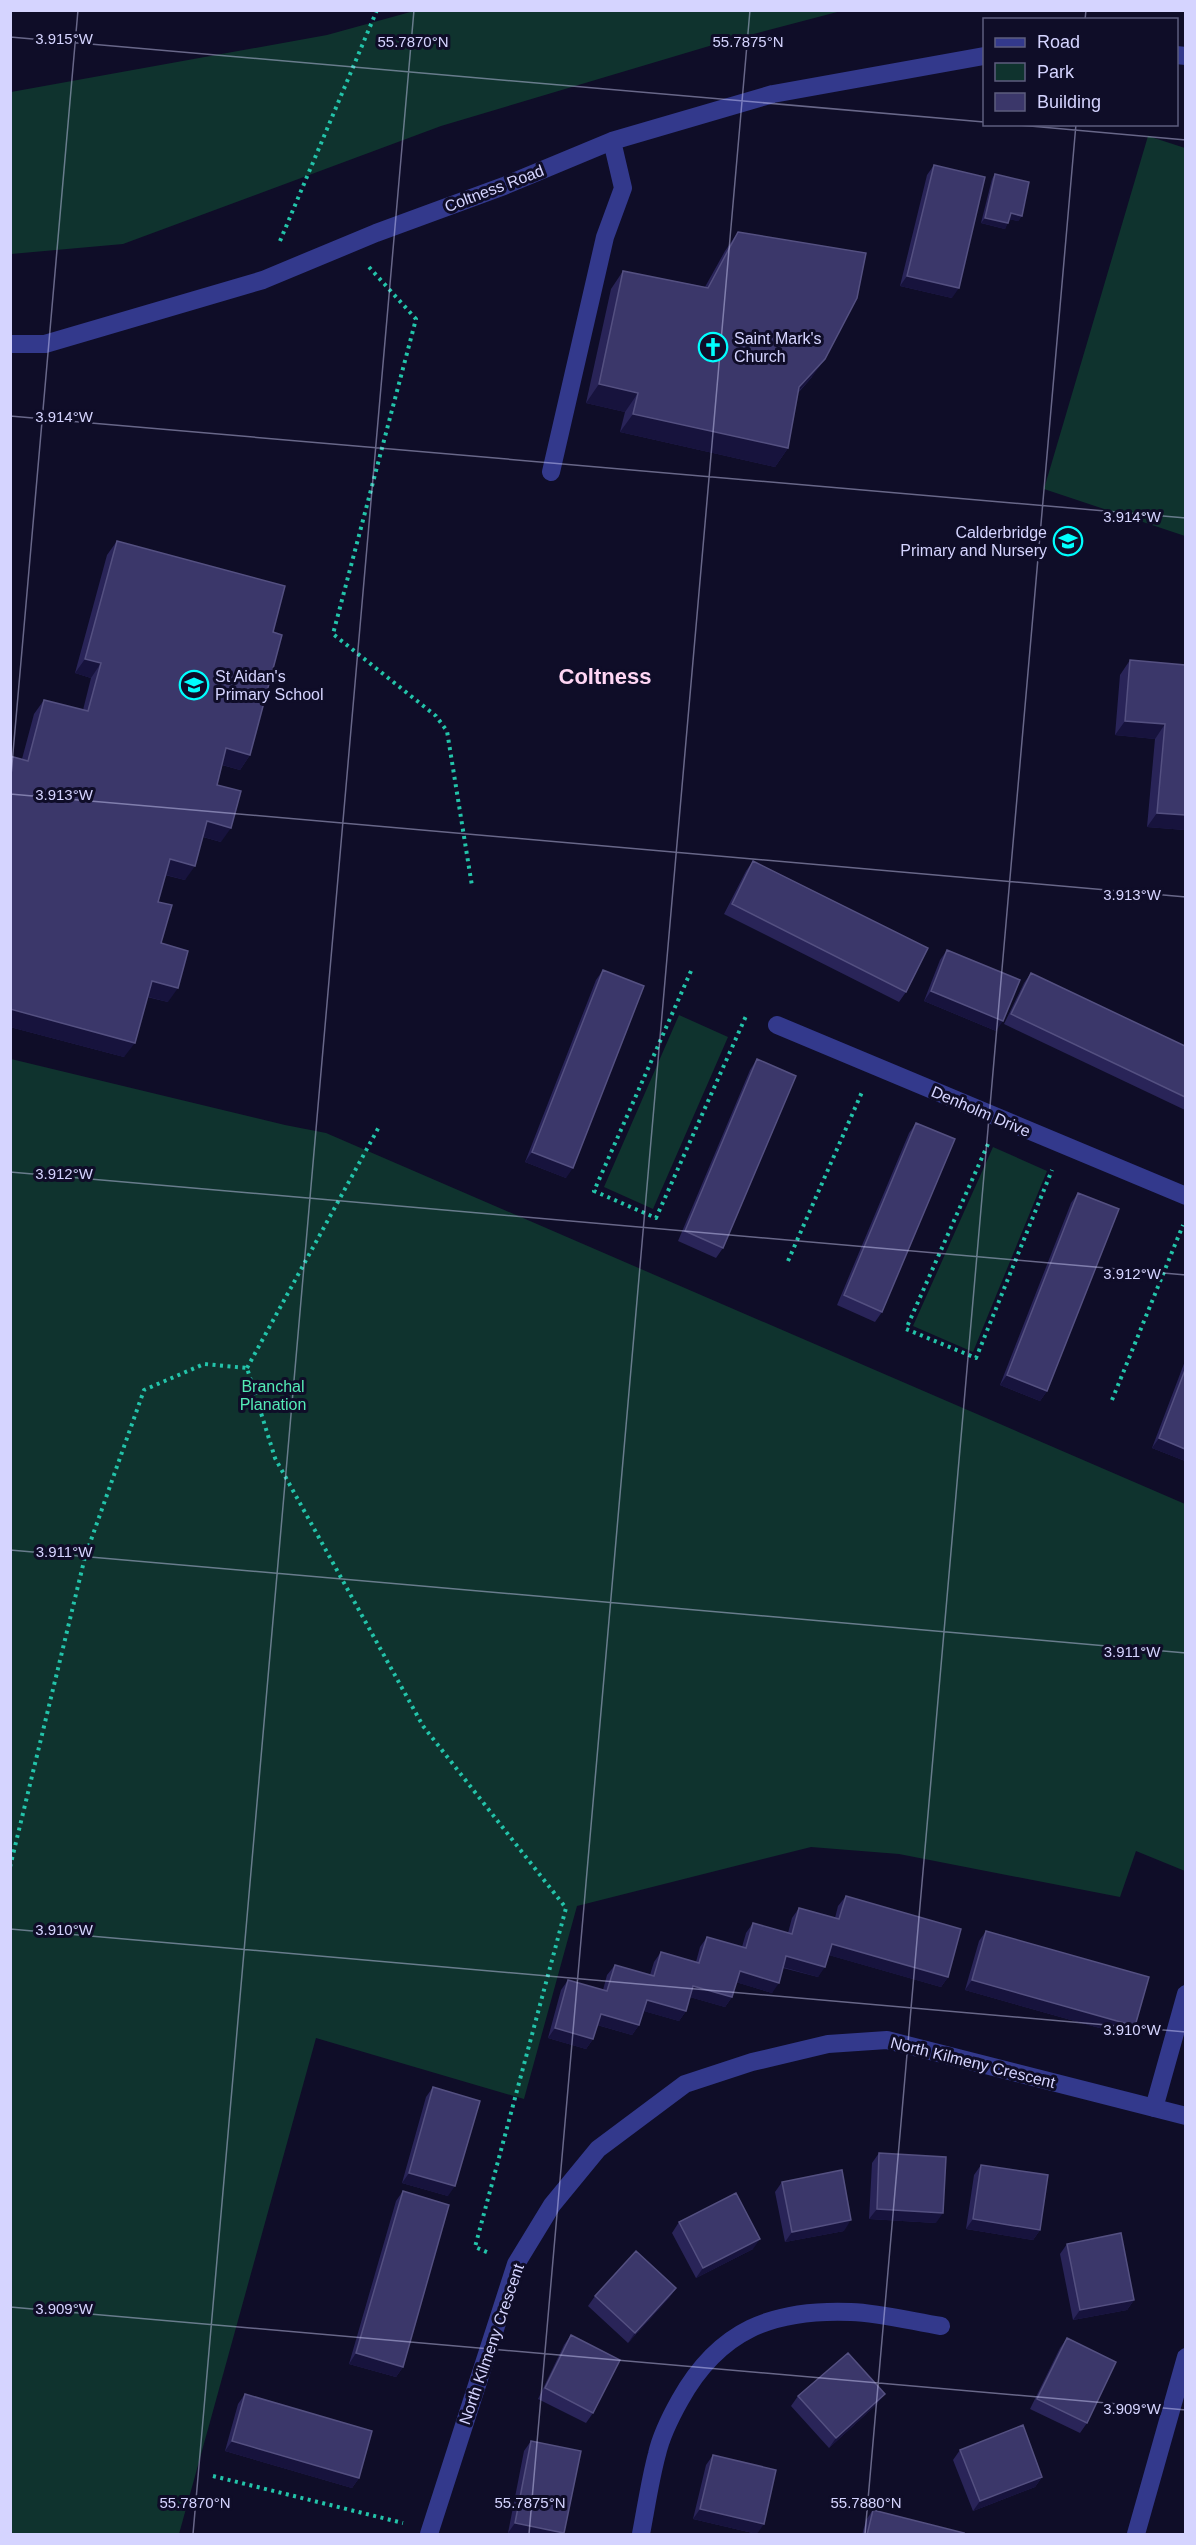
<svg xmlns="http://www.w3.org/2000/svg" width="1196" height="2545" viewBox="0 0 1196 2545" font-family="Helvetica,sans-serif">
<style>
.green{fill:#0f332e}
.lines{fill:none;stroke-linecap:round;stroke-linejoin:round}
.path{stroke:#23c4aa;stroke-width:4;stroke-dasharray:3 4.5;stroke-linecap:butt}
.minor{stroke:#33398c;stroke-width:18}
.wall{fill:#292458}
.shaded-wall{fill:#17133d}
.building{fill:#3b376a;stroke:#545081;stroke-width:1.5}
.ticks{fill:none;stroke:#d5d4ff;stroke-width:1.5;stroke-opacity:0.45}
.labels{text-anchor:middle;stroke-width:6;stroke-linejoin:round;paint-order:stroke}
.street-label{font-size:16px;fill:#d5d4ff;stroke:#0f0d28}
.poi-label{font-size:16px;fill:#d5d4ff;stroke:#0f0d28;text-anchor:start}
.park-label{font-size:16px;fill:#54ebb6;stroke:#0f0d28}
.district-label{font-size:22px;font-weight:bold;fill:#ffd6f4;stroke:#0f0d28}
.ticks-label{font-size:15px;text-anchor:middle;fill:#d5d4ff;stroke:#0f0d28;stroke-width:6;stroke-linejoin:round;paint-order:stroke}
</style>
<rect width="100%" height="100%" fill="#0f0d28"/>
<path class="green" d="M414,11H841L716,44L441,126L123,244L11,254V92L327,35Z
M1148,136L1185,148V536L1044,489Z
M679,1015L728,1037L653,1209L604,1187Z
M11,1059L285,1125L326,1133L1185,1504V1871L1136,1851L1120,1897L899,1854L811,1847L577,1906L524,2099L316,2038L179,2534H11Z
M993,1147L1047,1171L973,1352L913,1326Z"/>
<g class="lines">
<path class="path" d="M280,241L377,10
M369,267L416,319L333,634L436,716L447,731L472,886
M691,971L594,1191L656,1218L746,1016
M988,1144L906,1329L976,1358L1052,1170
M788,1261L862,1092
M247,1368L380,1125
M1112,1400L1183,1225
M10,1867L85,1557L144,1390L204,1364L247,1368L275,1458L423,1726L566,1908L475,2247L489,2253
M213,2476L403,2523"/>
<path class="minor" d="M1176,55L1186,56
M10,344H45L263,280L376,233L504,186L612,141L773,94L984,56
M551,472L605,237L623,188L612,141
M777,1025L1186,1196
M1154,2108L1186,1994
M429,2534L516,2264L552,2205L598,2149L685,2084L752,2062L828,2044L887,2040L1186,2116
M641,2534C646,2508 650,2480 657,2454C661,2436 671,2416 680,2400C719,2330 772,2309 851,2312C880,2313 911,2321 941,2326
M1136,2534L1186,2357"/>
</g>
<path class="wall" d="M934,165L952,298L900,286L927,175Z
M995,174L1022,216L1018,221L1009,219L1005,229L981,223L992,179Z
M738,232L812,377L798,393L788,448L775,467L620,432L625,412L586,403L611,289L623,271L705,287L725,251Z
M117,541L273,632L250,755L240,770L222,765L217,785L221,842L203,837L185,880L165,875L158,902L168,1002L147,997L124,1057L10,1027V756L22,759L34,714L44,700L83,710L91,678L75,673L107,555Z
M1130,660L1185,665V830L1147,827L1155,739L1115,735L1120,675Z
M753,861L906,992L899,1002L724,914L746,871Z
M947,950L996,1031L924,1001L940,960Z
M603,970L566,1178L525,1162L596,980Z
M1031,973L1185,1046V1110L1004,1024L1024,983Z
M757,1059L723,1248L716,1258L678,1241L750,1070Z
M916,1123L882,1312L875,1322L837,1305L909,1133Z
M1078,1193L1047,1391L1040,1401L1000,1385L1071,1203Z
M1185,1361V1461L1152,1448Z
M846,1896L948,1977L941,1987L829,1955L818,1977L783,1968L772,1993L736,1982L732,1997L725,2007L690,1997L686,2011L679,2021L644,2011L639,2025L632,2035L597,2025L593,2039L586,2049L548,2038L561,1990L568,1980L603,1990L607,1975L615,1965L650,1975L654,1962L661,1952L696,1962L700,1947L707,1937L742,1947L746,1933L753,1923L788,1933L792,1918L799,1908L835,1918L838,1906Z
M986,1931L1135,2026L1128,2036L965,1990L979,1941Z
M433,2087L448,2196L402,2183L426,2097Z
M879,2153L936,2223L869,2219L872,2163Z
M981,2165L1040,2230L1033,2240L966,2229L974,2175Z
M782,2182L844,2231L785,2242L775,2192Z
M403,2191V2367L396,2377L349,2364L396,2201Z
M679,2222L753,2249L696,2278L672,2233Z
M1067,2244L1134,2300L1127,2310L1073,2320L1060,2254Z
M676,2288L669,2298L628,2343L588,2306L595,2296Z
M571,2335L593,2413L586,2423L538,2399L564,2345Z
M1067,2338L1087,2423L1080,2433L1030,2409L1060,2348Z
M245,2394L359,2478L352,2488L225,2451L238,2404Z
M798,2396L877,2404L829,2448L791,2406Z
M531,2441L564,2533L563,2535H516L508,2533L524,2451Z
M960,2450L1042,2477L1035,2487L973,2511L953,2460Z
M713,2455L757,2534L693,2519L706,2465Z
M873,2510L963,2535H862L866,2520Z"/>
<path class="shaded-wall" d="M1011,213L1022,216L1018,221L1007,219Z
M985,218L1008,223L1005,229L981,223Z
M907,276L959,288L952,298L900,286Z
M825,359L812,377L786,405L799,387Z
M599,384L638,393L625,412L586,403Z
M633,414L788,448L775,467L620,432Z
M85,659L101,663L91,678L75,673Z
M1125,721L1165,724L1155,739L1115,735Z
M226,748L250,755L240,770L216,763Z
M1157,813L1185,815V830L1147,827Z
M207,821L231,828L221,842L197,835Z
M170,859L195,866L185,880L159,873Z
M152,981L178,988L168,1002L141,995Z
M931,991L1003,1021L996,1031L924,1001Z
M10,1009L135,1043L124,1057L10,1027Z
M532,1152L573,1168L566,1178L525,1162Z
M1007,1375L1047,1391L1040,1401L1000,1385Z
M1159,1438L1185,1449V1461L1152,1448Z
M832,1944L948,1977L941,1987L825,1954Z
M786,1956L825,1967L818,1977L779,1966Z
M740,1971L779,1983L772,1993L732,1981Z
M972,1980L1135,2026L1128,2036L965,1990Z
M693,1986L732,1997L725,2007L686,1996Z
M647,2000L686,2011L679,2021L640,2010Z
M601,2014L639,2025L632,2035L594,2024Z
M555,2028L593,2039L586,2049L548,2038Z
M409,2173L455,2186L448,2196L402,2183Z
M877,2209L943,2213L936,2223L869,2219Z
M973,2219L1040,2230L1033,2240L966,2229Z
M851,2220L844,2231L785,2242L792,2232Z
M760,2239L753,2249L696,2278L703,2268Z
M676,2288L669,2298L628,2343L635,2333Z
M1134,2300L1127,2310L1073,2320L1080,2310Z
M356,2353L403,2367L396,2377L349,2364Z
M885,2394L877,2404L829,2448L836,2438Z
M232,2441L359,2478L352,2488L225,2451Z
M1042,2477L1035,2487L973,2511L980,2501Z
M700,2509L764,2524L757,2534L693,2519Z
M515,2523L564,2533L563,2535H516L508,2533Z"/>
<path class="building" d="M934,165L985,177L959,288L907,276Z
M995,174L1029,182L1022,216L1011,213L1008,223L985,218Z
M738,232L866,253L857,298L825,359L799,387L788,448L633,414L638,393L599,384L623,271L708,288Z
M117,541L285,586L273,632L282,635L250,755L226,748L217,785L241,791L231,828L207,821L195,866L170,859L158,902L172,905L161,943L188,951L178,988L152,981L135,1043L10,1009V756L28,761L44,700L88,711L101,663L85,659Z
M1130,660L1185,665V815L1157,813L1165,724L1125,721Z
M753,861L928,948L906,992L732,904Z
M947,950L1020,980L1003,1021L931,991Z
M603,970L644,986L573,1168L532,1152Z
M1031,973L1185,1046V1097L1011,1014Z
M757,1059L796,1076L723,1248L685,1231Z
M916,1123L955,1139L882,1312L844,1295Z
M1078,1193L1119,1209L1047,1391L1007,1375Z
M1185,1370V1449L1159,1438Z
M846,1896L961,1929L948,1977L832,1944L825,1967L786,1956L779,1983L740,1971L732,1997L693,1986L686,2011L647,2000L639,2025L601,2014L593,2039L555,2028L568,1980L607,1991L615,1965L654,1976L661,1952L699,1963L707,1937L746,1948L753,1923L792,1934L799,1908L839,1919Z
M986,1931L1149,1977L1135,2026L972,1980Z
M433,2087L480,2101L455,2186L409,2173Z
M879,2153L946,2157L943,2213L877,2209Z
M981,2165L1048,2175L1040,2230L973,2219Z
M842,2170L851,2220L792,2232L782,2182Z
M403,2191L449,2205L403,2367L356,2353Z
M736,2193L760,2239L703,2268L679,2222Z
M1121,2233L1134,2300L1080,2310L1067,2244Z
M636,2251L676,2288L635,2333L595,2296Z
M571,2335L620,2360L593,2413L545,2388Z
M1067,2338L1116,2362L1087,2423L1037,2399Z
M848,2353L885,2394L836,2438L798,2396Z
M245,2394L372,2431L359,2478L232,2441Z
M1023,2425L1042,2477L980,2501L960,2450Z
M531,2441L581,2451L564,2533L515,2523Z
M713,2455L776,2470L764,2524L700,2509Z
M873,2510L964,2533L963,2535H867Z"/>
<path class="ticks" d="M1085,20L1086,10M10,37L984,122M1008,124L1186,140M10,416L1186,518M10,787L78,10M10,794L1186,897M10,1172L1186,1275M10,1550L1186,1653M10,1929L1186,2032M10,2307L1186,2410M193,2534L414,10M529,2534L750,10M865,2534L1076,124"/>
<defs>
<g id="church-ring" transform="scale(1.5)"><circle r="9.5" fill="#0f0d28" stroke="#00fffe" stroke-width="1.5"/><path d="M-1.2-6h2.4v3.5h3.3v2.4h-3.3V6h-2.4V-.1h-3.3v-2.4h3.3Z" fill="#00fffe"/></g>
<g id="school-ring" transform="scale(1.5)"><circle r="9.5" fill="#0f0d28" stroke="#00fffe" stroke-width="1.5"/><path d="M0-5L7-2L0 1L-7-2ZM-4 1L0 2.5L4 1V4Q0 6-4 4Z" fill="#00fffe"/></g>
</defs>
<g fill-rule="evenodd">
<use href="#church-ring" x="713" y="347"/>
<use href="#school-ring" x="1068" y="541"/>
<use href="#school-ring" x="194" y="685"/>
</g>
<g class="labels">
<g class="street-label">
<text transform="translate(494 188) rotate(-21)" y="6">Coltness Road</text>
<text transform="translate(981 1111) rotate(23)" y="6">Denholm Drive</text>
<text transform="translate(973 2062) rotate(14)" y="6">North Kilmeny Crescent</text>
<text transform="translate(491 2344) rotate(-71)" y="6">North Kilmeny Crescent</text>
</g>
<g class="poi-label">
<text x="734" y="344">Saint Mark's<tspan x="734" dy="18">Church</tspan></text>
<text x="1047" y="538" text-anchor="end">Calderbridge<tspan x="1047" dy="18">Primary and Nursery</tspan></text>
<text x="215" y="682">St Aidan's<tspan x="215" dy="18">Primary School</tspan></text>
</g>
<g class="park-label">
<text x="273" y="1392">Branchal<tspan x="273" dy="18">Planation</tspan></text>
</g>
<g class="district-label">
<text x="605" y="684">Coltness</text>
</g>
</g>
<g class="ticks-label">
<text x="64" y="44">3.915°W</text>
<text x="413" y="47">55.7870°N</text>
<text x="748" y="47">55.7875°N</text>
<text x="64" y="422">3.914°W</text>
<text x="1132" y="522">3.914°W</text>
<text x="64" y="800">3.913°W</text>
<text x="1132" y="900">3.913°W</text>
<text x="64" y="1179">3.912°W</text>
<text x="1132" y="1279">3.912°W</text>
<text x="64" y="1557">3.911°W</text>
<text x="1132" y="1657">3.911°W</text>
<text x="64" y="1935">3.910°W</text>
<text x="1132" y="2035">3.910°W</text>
<text x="64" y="2314">3.909°W</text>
<text x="1132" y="2414">3.909°W</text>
<text x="195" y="2508">55.7870°N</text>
<text x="530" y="2508">55.7875°N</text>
<text x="866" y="2508">55.7880°N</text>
</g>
<rect width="1196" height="2545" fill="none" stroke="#d5d4ff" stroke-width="24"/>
<rect x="983" y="18" width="195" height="108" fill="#0f0d28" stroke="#5e5d7e" stroke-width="1.5"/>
<rect x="995" y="38" width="30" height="9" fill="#33398c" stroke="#5e5d7e" stroke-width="1.5"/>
<text x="1037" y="48" font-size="18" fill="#d5d4ff">Road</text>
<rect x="995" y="63" width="30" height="18" fill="#0f332e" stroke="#5e5d7e" stroke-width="1.5"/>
<text x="1037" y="78" font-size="18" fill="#d5d4ff">Park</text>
<rect x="995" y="93" width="30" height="18" fill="#3b376a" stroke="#5e5d7e" stroke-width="1.5"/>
<text x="1037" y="108" font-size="18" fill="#d5d4ff">Building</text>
</svg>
